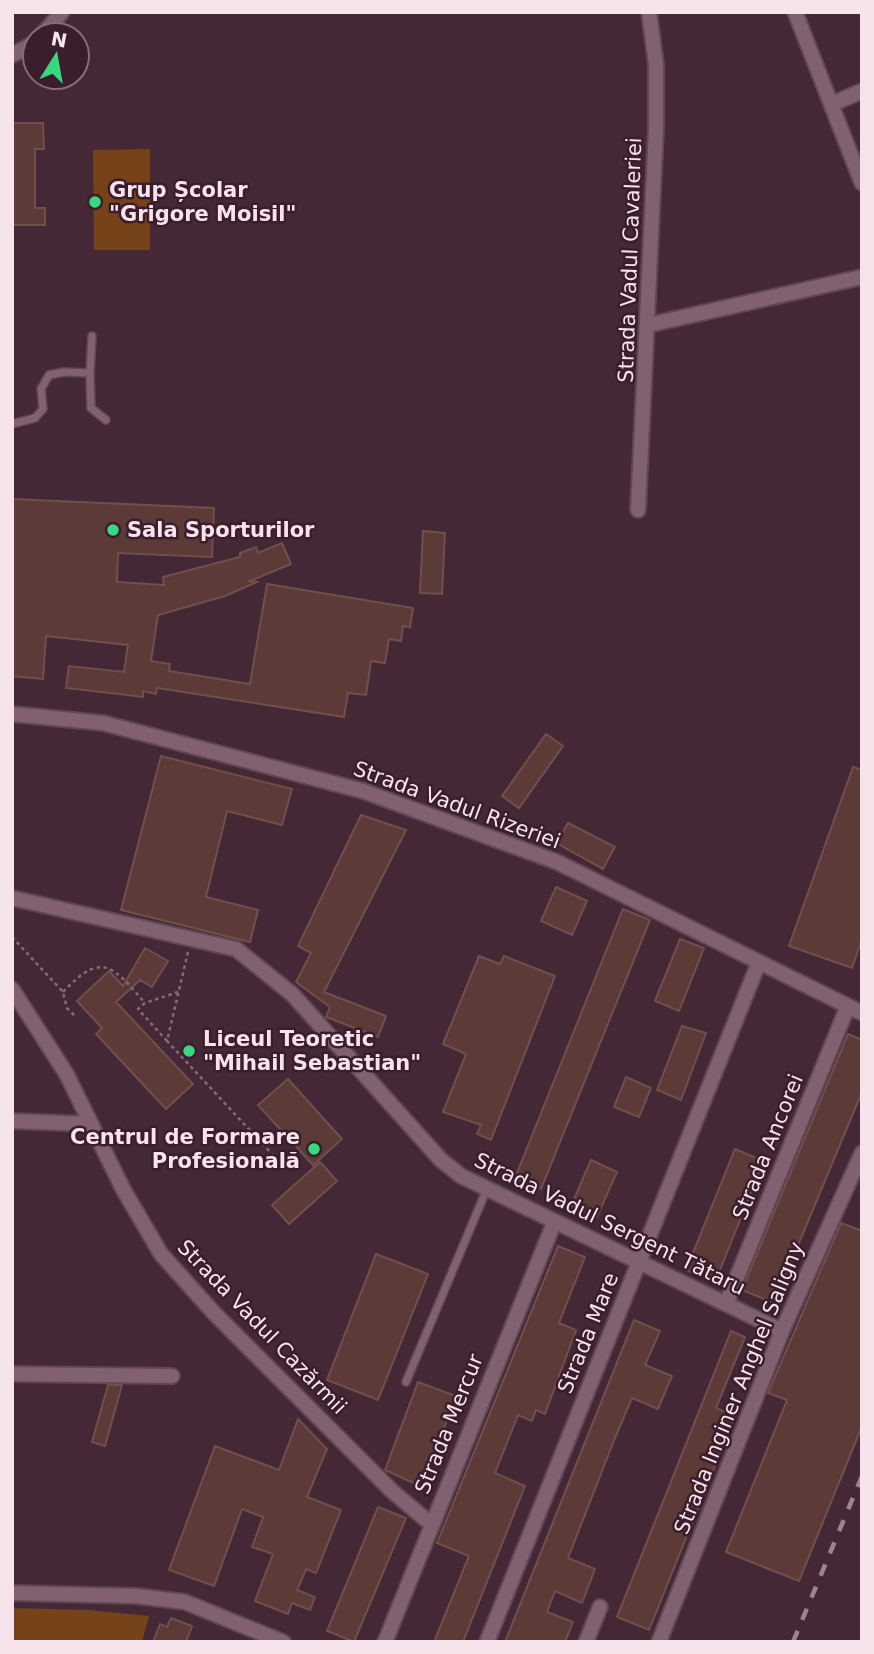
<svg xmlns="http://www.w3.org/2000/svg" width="874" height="1654" viewBox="0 0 874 1654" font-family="'DejaVu Sans',sans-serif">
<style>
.green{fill:#764219}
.building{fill:#5b3a38;stroke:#714f4d;stroke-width:2}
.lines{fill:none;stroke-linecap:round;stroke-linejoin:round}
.lane-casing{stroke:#5f4753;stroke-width:10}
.street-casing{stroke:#5f4753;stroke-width:18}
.path{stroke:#866c78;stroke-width:2.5;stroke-dasharray:3.5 3.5;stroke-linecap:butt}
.lane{stroke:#81606f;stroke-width:7}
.street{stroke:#81606f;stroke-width:14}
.rail{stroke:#9d848f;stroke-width:4.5;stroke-dasharray:12 12;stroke-linecap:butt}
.poi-dot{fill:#37d880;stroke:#3a1e2c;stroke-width:2.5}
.labels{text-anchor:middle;stroke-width:5;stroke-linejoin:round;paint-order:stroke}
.poi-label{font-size:21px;font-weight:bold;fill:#f7e3eb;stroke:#3a1e2c;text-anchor:start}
.street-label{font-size:21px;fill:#f7e3eb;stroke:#3a1e2c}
</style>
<rect width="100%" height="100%" fill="#452836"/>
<path class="green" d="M150,149V250H94L93,150Z
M12,1608L90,1610L149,1616L142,1642H12Z"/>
<path class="building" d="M12,123H43L44,149H35V208H45V225H12Z
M12,499L214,508L212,557L118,553L117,582L164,585L163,577L240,557V553L256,547L258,553L282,543L291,564L250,581L257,582L225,596L158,615L151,661L170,664L169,671L250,684L267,584L413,608L410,627L403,626L401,641L389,639L385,663L371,661L366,695L348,693L344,717L157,688L156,694L143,691V697L66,688L69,666L124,672L128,645L46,636L43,679L12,676Z
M423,531L445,533L442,594L420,593Z
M546,734L563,746L519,808L502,796Z
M161,756L292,789L282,825L227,811L206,897L258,910L250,942L121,910Z
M853,767L862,770V939L852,968L789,946Z
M361,815L406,830L324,992L386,1016L378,1037L326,1017L330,1007L296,982L311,953L298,946Z
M568,823L615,847L603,869L556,843Z
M556,887L587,901L572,935L541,921Z
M623,909L650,920L541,1189L515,1178Z
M680,939L704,948L679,1011L655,1001Z
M145,948L168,961L152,987L140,980L116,1002L193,1084L166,1109L96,1034L102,1028L77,1001L109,971L123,986Z
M479,956L500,964L504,956L555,976L491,1140L477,1134L481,1125L443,1112L466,1054L443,1044Z
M682,1026L706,1033L681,1100L657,1090Z
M848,1034L862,1040V1092L774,1303L742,1290Z
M626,1077L651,1088L639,1117L614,1107Z
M288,1079L342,1139L313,1165L258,1105Z
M735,1149L764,1161L715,1282L686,1270Z
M591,1160L617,1172L597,1217L571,1206Z
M320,1162L337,1181L289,1224L272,1205Z
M841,1223L862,1231V1426L799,1581L726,1552L787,1400L768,1393Z
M558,1246L585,1257L559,1323L576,1330L545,1414L536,1410L532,1421L518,1415L495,1473L525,1486L463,1642H434L469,1556L437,1543Z
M376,1254L428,1274L378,1400L327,1380Z
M634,1320L660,1331L645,1365L672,1376L658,1409L632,1398L615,1438L568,1558L595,1569L582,1603L555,1591L547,1612L573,1622L565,1642H505Z
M731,1331L745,1337L716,1408L735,1416L649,1630L617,1617Z
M418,1382L456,1396L422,1487L385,1470Z
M108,1385H122L105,1446L92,1442Z
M298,1419L327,1449L307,1497L341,1510L316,1573L306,1569L297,1590L315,1597L310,1610L292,1603L288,1614L255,1601L273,1554L252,1547L263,1517L242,1509L214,1586L169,1570L215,1446L279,1470Z
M378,1507L406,1518L354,1642L327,1631Z
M171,1618L192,1626L186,1642H153L160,1624L167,1627Z"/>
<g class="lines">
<g class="lane-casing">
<path id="lane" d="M90,373L92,336
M12,424L35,418L43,409L41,389L49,375L64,372L90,373L91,408L106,420
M406,1382L486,1191"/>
</g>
<g class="street-casing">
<path id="street" d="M795,12L862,183
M42,35L62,12
M12,55L35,43
M832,104L862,91
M648,325L862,277
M638,510L656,129V64L649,12
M12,714L103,723L363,791L557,862L862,1013
M12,898L236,949L292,994L441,1160L461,1176L782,1331
M12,989L67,1075L123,1189L161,1254L214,1313L392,1491L431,1524
M12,1121L91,1124
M726,1304L848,1006
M12,1374L172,1376
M12,1593L136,1596L185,1602L283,1642
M385,1642L554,1223
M487,1642L759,962
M586,1642L600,1607
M659,1642L782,1331L862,1153"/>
</g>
<path class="path" d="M12,937L63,992L67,1008L75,1016
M188,952L167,1041L284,1167
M63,992C103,949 114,968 145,1003
M167,1041L138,1009L145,1003L178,992"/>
<use href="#lane" class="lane"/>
<use href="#street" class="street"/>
<path class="rail" d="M793,1642L862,1476"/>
</g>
<g class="poi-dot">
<circle cx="95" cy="202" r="7"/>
<circle cx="113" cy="530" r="7"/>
<circle cx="189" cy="1051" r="7"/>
<circle cx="314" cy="1149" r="7"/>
</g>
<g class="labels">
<g class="poi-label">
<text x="109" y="197">Grup Școlar<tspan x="109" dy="24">"Grigore Moisil"</tspan></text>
<text x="127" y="537">Sala Sporturilor</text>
<text x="203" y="1046">Liceul Teoretic<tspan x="203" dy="24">"Mihail Sebastian"</tspan></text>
<text x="300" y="1144" text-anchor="end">Centrul de Formare<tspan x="300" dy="24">Profesională</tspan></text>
</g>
<g class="street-label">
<text transform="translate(630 260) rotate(-88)" y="7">Strada Vadul Cavaleriei</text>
<text transform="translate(457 805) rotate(20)" y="7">Strada Vadul Rizeriei</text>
<text transform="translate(768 1147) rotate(-68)" y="7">Strada Ancorei</text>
<text transform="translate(610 1224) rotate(26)" y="7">Strada Vadul Sergent Tătaru</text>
<text transform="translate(262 1327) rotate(46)" y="7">Strada Vadul Cazărmii</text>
<text transform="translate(588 1333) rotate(-68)" y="7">Strada Mare</text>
<text transform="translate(739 1388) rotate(-68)" y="7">Strada Inginer Anghel Saligny</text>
<text transform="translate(449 1424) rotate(-68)" y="7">Strada Mercur</text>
</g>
</g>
<rect width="874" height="1654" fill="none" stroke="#f7e3eb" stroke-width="28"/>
<g transform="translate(56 56) rotate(11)"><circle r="33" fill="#3a1e2c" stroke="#866d78" stroke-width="2"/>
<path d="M0-5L12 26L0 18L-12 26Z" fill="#37d880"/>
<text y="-10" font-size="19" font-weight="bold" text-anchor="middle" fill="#f7e3eb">N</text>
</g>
</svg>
